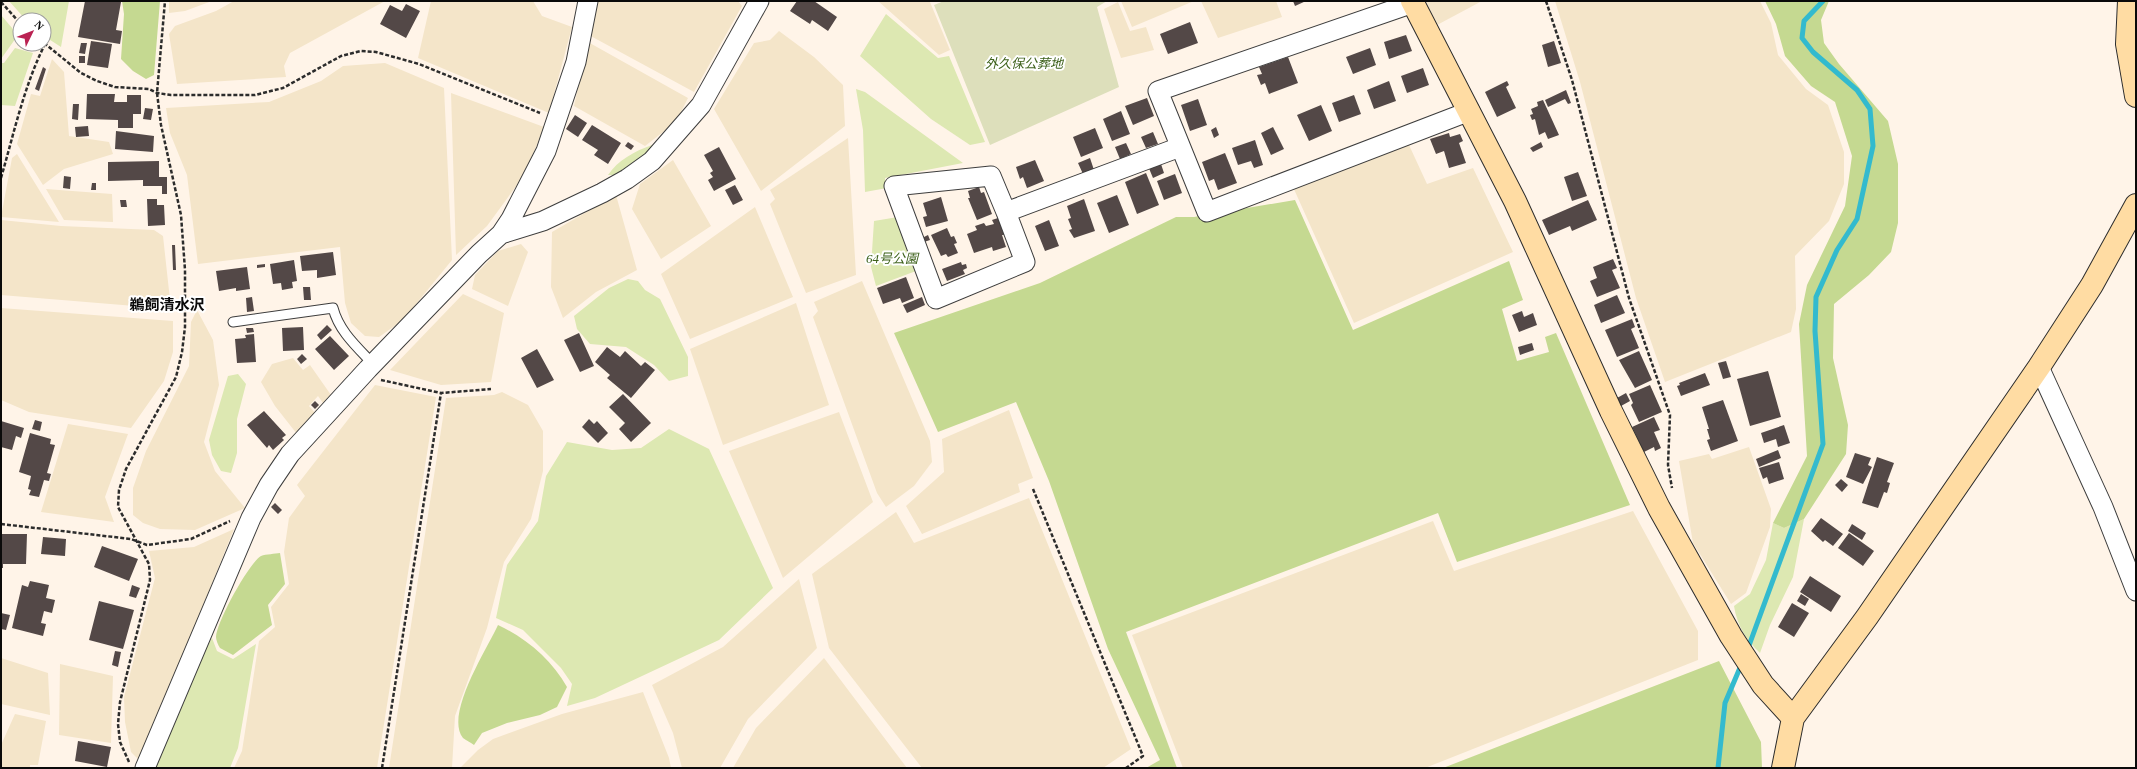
<svg xmlns="http://www.w3.org/2000/svg" width="2137" height="769" viewBox="0 0 2137 769" font-family="'Times New Roman','Noto Sans JP',serif">
<style>
.farmland{fill:#f4e5c9}
.green{fill:#dde8b2}
.forest{fill:#c5d991}
.cemetery{fill:#dddfbb}
.lines{fill:none;stroke-linecap:round;stroke-linejoin:round}
.stream{stroke:#33bace;stroke-width:5}
.building{fill:#534847}
.lane-casing{stroke:#3d3d3d;stroke-width:11}
.street-casing{stroke:#3d3d3d;stroke-width:21}
.secondary-casing{stroke:#2c2c2c;stroke-width:24}
.path{stroke:#2c2c2c;stroke-width:2.5;stroke-dasharray:4 2;stroke-linecap:butt}
.lane{stroke:#fff;stroke-width:9}
.street{stroke:#fff;stroke-width:19}
.secondary{stroke:#ffdca3;stroke-width:22}
.labels{text-anchor:middle;stroke-width:4;stroke-linejoin:round;paint-order:stroke}
.park-label{font-size:13px;font-style:italic;fill:#3d611b;stroke:#fff}
.quarter-label{font-size:15px;font-weight:bold;fill:#0a0a0a;stroke:#fff}
</style>
<rect width="100%" height="100%" fill="#fff4e8"/>
<path class="farmland" d="M169,1H212L185,11L169,13Z
M234,1H385L290,53L284,66L286,77L177,84L169,34L175,26L216,11Z
M431,1H533L542,16L572,27L549,113L418,58Z
M597,1H738L742,6L694,92L587,34Z
M878,1H933L930,2L950,50L939,55Z
M1121,1H1194L1132,27Z
M1201,1H1276L1282,17L1218,38Z
M1426,1H1482L1437,25Z
M1555,1H1760L1771,23L1778,55L1806,89L1828,105L1844,152V184L1829,221L1795,256L1796,309L1791,332L1665,382L1636,298L1580,82Z
M1118,2L1130,31L1146,27L1154,50L1121,58L1104,9Z
M779,31L814,57L843,85L845,126L761,191L714,109L754,43L770,40Z
M588,42L688,98L676,122L645,146L574,106Z
M52,59L64,72L69,136L109,142L113,154L64,169L43,185L17,144L31,94L40,96Z
M385,63L444,88L452,260L403,320L379,337L365,336L351,323L345,303L340,247L198,264L187,175L170,133L166,108L269,102L321,81L343,66Z
M451,93L544,127L525,174L487,226L456,255Z
M848,138L856,275L806,293L770,204L775,199L770,190Z
M1409,145L1427,184L1473,168L1513,252L1354,323L1293,187Z
M17,154L59,222L1,217L12,158Z
M673,160L711,226L661,259L632,209L640,184Z
M46,189L112,194L113,222L64,220Z
M616,195L637,270L596,292L563,318L551,287L552,232Z
M755,207L793,297L690,339L661,274Z
M1,220L61,226L154,230L163,236L171,309L1,295Z
M521,244L528,252L508,306L472,289L475,275L498,251Z
M862,281L930,441L932,462L914,486L886,507L877,493L813,317L818,311L814,302Z
M463,294L504,313L491,382L441,385L390,370Z
M796,303L829,405L723,445L690,349Z
M1,308L173,321V352L164,381L131,428L29,412L1,400Z
M197,310L213,340L219,385L204,442L215,471L245,508L195,530L160,529L143,523L133,515V488L146,451L189,366L191,322Z
M293,358L303,370L310,365L331,395L323,403L318,396L309,406L315,413L297,434L275,406L261,382L272,364Z
M375,385L436,397L377,768H234L242,751L259,641L275,627L271,607L289,584L284,552L289,518L305,496L297,485Z
M502,392L528,405L543,431V471L531,519L504,562L487,628L455,716L452,768H389L446,398L494,395Z
M1009,410L1033,478L1018,484L1020,492L922,534L906,506L944,472L942,439Z
M839,412L873,502L783,578L729,451Z
M68,424L128,434L105,497L114,522L41,512Z
M1749,447L1771,509L1770,527L1746,593L1731,604L1693,543L1679,461L1709,454L1712,459Z
M1029,498L1131,749L1103,768H922L829,648L812,574L896,512L914,543Z
M1633,511L1698,631V660L1425,768H1183L1132,635L1433,521L1454,571Z
M234,529L140,761L131,752L125,722L124,697L155,578L149,551L194,547Z
M799,579L817,648L748,719L720,768H682L673,733L652,685L723,647Z
M1,658L48,673L50,715L1,704Z
M824,658L907,768H733L756,728Z
M60,664L113,676L111,743L59,735Z
M643,692L669,758L671,768H460L478,750L493,739L562,714Z
M15,714L46,721L38,765H30V768H1V745Z"/>
<path class="green" d="M9,1H69L61,47L44,36V20H26Z
M886,14L938,58L949,56L985,142L970,145L931,119L860,56Z
M1,15L18,35L1,59Z
M15,48L33,53L15,106L1,105V63H4Z
M856,89L865,92L963,163L885,178L887,188L865,192L863,130Z
M652,145L655,152L622,175H608C618,160 635,151 652,145Z
M898,217L916,271L876,286L871,267L874,221Z
M628,279L638,281L645,290L660,299L688,357V376L669,381L654,365L626,347L590,344L577,329L574,316L609,288Z
M238,374L246,384L237,419V453L231,473L221,471L212,455L209,440L228,376Z
M669,429L709,449L773,588L719,640L595,698L567,706L572,684L561,668L523,630L496,618L507,565L538,521L546,476L567,442L612,450L641,448Z
M1804,519L1793,577L1770,625L1760,653C1746,640 1737,625 1734,606L1750,594L1766,560L1773,523L1784,528Z
M212,638L217,651L233,659L256,644L238,748L230,768H154L196,665Z"/>
<path class="forest" d="M122,1H160L154,75L146,79L133,71L121,59L124,14Z
M1765,1H1829L1821,20L1824,43L1839,64L1888,121L1898,164V223L1891,252L1869,275L1834,304L1833,358L1848,425L1846,454L1804,519L1784,528L1773,523L1807,456L1799,324L1807,285L1845,206L1852,156L1835,102L1811,86L1785,56L1776,24Z
M1295,200L1353,330L1509,261L1523,300L1502,309L1517,361L1549,352L1545,337L1556,333L1630,505L1457,562L1438,513L1126,632L1177,768H1146L1160,760L1108,649L1049,481L1016,402L938,432L894,333L1040,283L1176,217H1194Z
M280,553L285,584L268,605L272,625L233,655L220,648C218,645 216,640 216,637C217,621 249,563 261,556C266,554 275,554 280,553Z
M498,625C526,638 552,660 567,687L557,707L540,715L507,723L482,733L474,745C471,743 466,740 463,738C444,715 488,647 498,625Z
M1719,661L1761,742L1762,768H1443Z"/>
<path class="cemetery" d="M944,1H1107L1097,7L1119,87L990,145L934,5Z"/>
<g class="lines">
<path class="stream" d="M1747,651L1823,444L1815,331L1816,297L1837,250L1857,219L1873,146L1870,109L1857,90L1813,52L1802,38L1804,21L1823,1
M1718,768L1725,703L1742,663"/>
</g>
<path class="building" d="M85,1L121,2L116,30L122,31L120,44L78,37Z
M797,1H814L837,17L828,31L812,20L810,24L790,11Z
M1293,1H1306L1295,6Z
M406,4L420,11L406,38L380,24L390,5L402,11Z
M1190,22L1198,43L1168,54L1160,34Z
M1406,35L1412,51L1389,59L1384,42Z
M91,41L112,44L108,68L87,65Z
M1554,41L1561,63L1548,67L1542,45Z
M81,43H87L85,54L79,53Z
M1370,48L1376,65L1353,74L1346,57Z
M79,56H85V63H79Z
M1288,57L1298,83L1269,94L1265,83L1261,85L1257,75L1262,74L1259,67Z
M43,67L46,69L39,91L35,89Z
M1423,68L1429,85L1407,93L1401,76Z
M1389,81L1396,101L1374,109L1367,90Z
M1507,81L1509,85L1506,87L1516,108L1497,117L1485,92Z
M1566,90L1571,103L1568,104L1565,99L1548,107L1545,100Z
M87,94H115L114,102H127V95H141V114H133V128H118V120L86,119Z
M1354,95L1361,114L1339,122L1332,103Z
M1147,98L1154,116L1133,125L1125,106Z
M1198,99L1207,125L1190,131L1181,105Z
M1543,100L1559,135L1548,139L1545,132L1539,135L1535,119L1532,120L1530,115L1533,114L1531,109L1538,106L1537,102Z
M73,104H79L78,120L72,119Z
M1321,105L1332,131L1309,141L1297,115Z
M145,108L153,109L151,120L143,119Z
M1121,111L1130,134L1112,141L1103,119Z
M575,115L587,123L578,137L566,129Z
M592,125L621,143L608,164L594,155L598,150L582,140Z
M88,126L89,136L76,137L75,127Z
M1216,127L1219,135L1214,138L1211,130Z
M1273,127L1284,149L1271,155L1261,133Z
M1095,128L1103,148L1081,157L1073,137Z
M116,131L154,136L153,152L115,149Z
M1153,132L1158,144L1146,148L1141,137Z
M1449,133L1450,137L1460,134L1463,141L1459,143L1466,163L1449,168L1444,151L1436,154L1430,139Z
M1255,140L1263,165L1254,168L1251,161L1238,165L1232,148Z
M628,142L634,146L631,150L625,146Z
M1541,142L1543,147L1533,152L1530,148Z
M1126,143L1131,154L1120,159L1115,147Z
M719,147L736,179L714,191L708,180L713,177L710,173L713,171L704,155Z
M1225,153L1237,183L1218,190L1214,179L1209,181L1202,162Z
M1090,158L1094,170L1083,174L1078,163Z
M1035,160L1044,181L1027,188L1023,177L1020,179L1016,167Z
M159,161V177H167V194H162V186H143V180L108,181V162Z
M1160,161L1164,173L1153,178L1148,166Z
M1578,172L1587,196L1572,201L1564,177Z
M1146,173L1159,205L1137,214L1125,182Z
M1175,174L1182,193L1164,200L1157,181Z
M64,176L71,177L70,189L63,188Z
M92,183H96V190H91Z
M735,185L743,200L733,205L725,190Z
M979,187L981,193L984,192L992,214L977,220L968,198H970L968,191Z
M1117,195L1129,225L1109,233L1097,203Z
M941,197L948,221L926,227L923,217L927,216L923,203Z
M147,199H157V205H164L165,225L148,226Z
M1084,199L1095,231L1074,238L1069,230L1072,229L1068,219L1071,218L1067,206Z
M120,200H126L127,207H121Z
M1588,200L1597,220L1572,231L1570,226L1549,235L1542,220Z
M998,218L1004,235H1002L1006,247L993,251L992,247L974,253L967,234L977,230L975,226L984,223L986,226L994,224L992,220Z
M1049,220L1059,246L1045,251L1035,226Z
M947,228L951,237L954,236L957,243L954,244L958,253L948,257L946,254L941,256L931,235Z
M928,235L930,240L924,242L922,238Z
M172,245H175L176,270H173Z
M333,252L336,275L317,278V270L302,271L300,256Z
M1613,259L1617,268L1612,270L1620,288L1597,297L1590,281L1597,278L1593,267Z
M294,260L297,281L292,282L293,288L282,290L281,283L273,284L270,264Z
M961,262L962,265L966,264L967,268L963,270L965,274L947,281L942,269Z
M265,264V267L257,268V265Z
M247,267L250,289L236,291V288L219,291L216,271Z
M906,277L914,298L902,303L900,298L883,304L877,288Z
M303,287H310L311,300H304Z
M1617,295L1625,313L1601,323L1594,305Z
M252,297L254,311L247,312L246,298Z
M922,297L925,305L907,313L903,305Z
M1522,311L1524,317L1533,313L1537,325L1519,332L1512,315Z
M1632,319L1635,327L1631,329L1639,348L1617,357L1605,330Z
M327,325L332,330L321,340L317,335Z
M303,327L304,350L283,351L282,328Z
M246,328H253L254,332L247,333Z
M579,333L594,366L580,372L564,340Z
M254,334L256,362L237,363L235,339L246,338L245,335Z
M330,336L349,356L334,370L315,349Z
M1532,343L1534,350L1520,355L1518,347Z
M607,347L620,357L625,351L641,366L645,362L655,370L631,398L607,378L610,375L595,362Z
M537,349L554,380L537,388L521,358Z
M1639,351L1652,380L1635,388L1619,360Z
M302,354L307,359L301,364L297,359Z
M1726,361L1731,377L1723,379L1718,363Z
M1768,371L1781,417L1750,426L1737,379Z
M1705,373L1710,385L1681,396L1677,386L1680,385L1679,383Z
M1650,385L1662,412L1639,422L1631,405L1633,403L1629,394Z
M1626,393L1630,401L1621,406L1617,398Z
M623,394L651,423L631,442L619,429L625,423L609,407Z
M1723,400L1738,441L1711,451L1707,440L1710,439L1707,429H1709L1702,407Z
M315,401L319,405L315,409L311,405Z
M264,411L286,435L282,438L284,440L273,450L269,445L267,448L247,425Z
M1654,417L1660,430L1654,432L1661,448L1655,451L1654,447L1644,452L1632,427Z
M589,419L594,424L597,421L608,433L598,443L582,427Z
M35,420L42,422L40,431L32,429Z
M1,421L24,428L21,438L16,436L12,450L1,447Z
M1784,425L1790,443L1778,447L1776,439L1764,443L1761,433Z
M30,433L51,439L50,444L55,445L47,473L51,474L49,481L44,480L39,497L29,495L31,490L28,489L31,476L19,472Z
M1778,450L1781,458L1759,467L1756,459Z
M1855,453L1871,458L1868,465L1872,467L1863,484L1846,477Z
M1877,457L1894,463L1887,482L1890,483L1887,493L1884,492L1878,508L1862,503Z
M1779,462L1784,479L1769,484L1767,477L1763,479L1759,468Z
M1841,479L1848,485L1842,492L1835,485Z
M275,503L282,510L278,514L271,507Z
M1821,518L1843,534L1833,546L1825,540L1823,542L1811,531Z
M1852,524L1866,533L1862,540L1848,531Z
M1849,533L1874,551L1863,566L1838,548Z
M1,534H27L26,564H3V568H1Z
M43,537L66,539L65,556L41,554Z
M102,546L138,559L129,581L94,567Z
M1810,576L1841,596L1831,612L1800,592Z
M30,581L49,585L46,598L55,600L52,613L44,611L41,623L46,624L43,636L12,628L22,585L28,587Z
M132,585L140,588L136,598L129,596Z
M1801,594L1809,599L1805,606L1797,601Z
M99,601L134,610L123,649L89,640Z
M1792,603L1809,613L1794,637L1778,627Z
M1,613L10,615L6,630L1,629Z
M115,651L121,652L118,667L112,665Z
M78,741L111,747L107,767L75,761Z"/>
<g class="lines">
<g class="lane-casing">
<path id="lane" d="M233,322L333,308C339,331 356,346 373,364"/>
</g>
<g class="street-casing">
<path id="street" d="M1413,3L1158,91L1207,212L1470,111
M1006,212L1025,262L936,299L894,186L991,176L1006,212L1180,147
M501,234L543,221L602,193L627,179L652,161L701,105L759,1
M2039,367L2103,507L2136,591
M145,768L251,518L269,485L290,454L368,369L479,254L501,234L511,219L546,151L576,62L588,1"/>
</g>
<g class="secondary-casing">
<path id="secondary" d="M1412,1L1515,201L1611,411L1659,508L1731,636L1763,685L1793,718
M2129,1L2127,44L2136,96
M1783,768L1793,718L1867,617L2039,367L2092,285L2136,205"/>
</g>
<path class="path" d="M1546,1L1572,80L1629,298L1670,415L1668,465L1672,488
M1,2L20,23
M44,43L81,73L97,81L115,87L149,89L157,93L171,95H255L283,88L341,56L361,51L376,52L419,64L540,113
M1,178C14,133 24,86 45,44
M381,380L441,393L491,389
M1033,489L1143,756L1126,768
M1,524L131,539L147,545L191,539L230,521
M129,762L120,742L118,724L120,702L150,580L149,564L118,507L119,490L126,469L176,377L182,352L185,327V270L181,215L161,125L157,93L165,1
M382,768L441,393"/>
<use href="#lane" class="lane"/>
<use href="#street" class="street"/>
<use href="#secondary" class="secondary"/>
</g>
<g class="labels">
<g class="park-label">
<text x="1024" y="68">外久保公葬地</text>
<text x="892" y="263">64号公園</text>
</g>
<g class="quarter-label">
<text x="167" y="310">鵜飼清水沢</text>
</g>
</g>
<rect width="2137" height="769" fill="none" stroke="#0a0a0a" stroke-width="4"/>
<g transform="translate(32 32) rotate(47)"><circle r="19" fill="#ffffff" stroke="#9d9d9d"/>
<path d="M0-3L7 15L0 10L-7 15Z" fill="#ba2252"/>
<text y="-6" font-size="11" font-weight="bold" text-anchor="middle" fill="#0a0a0a">N</text>
</g>
</svg>
